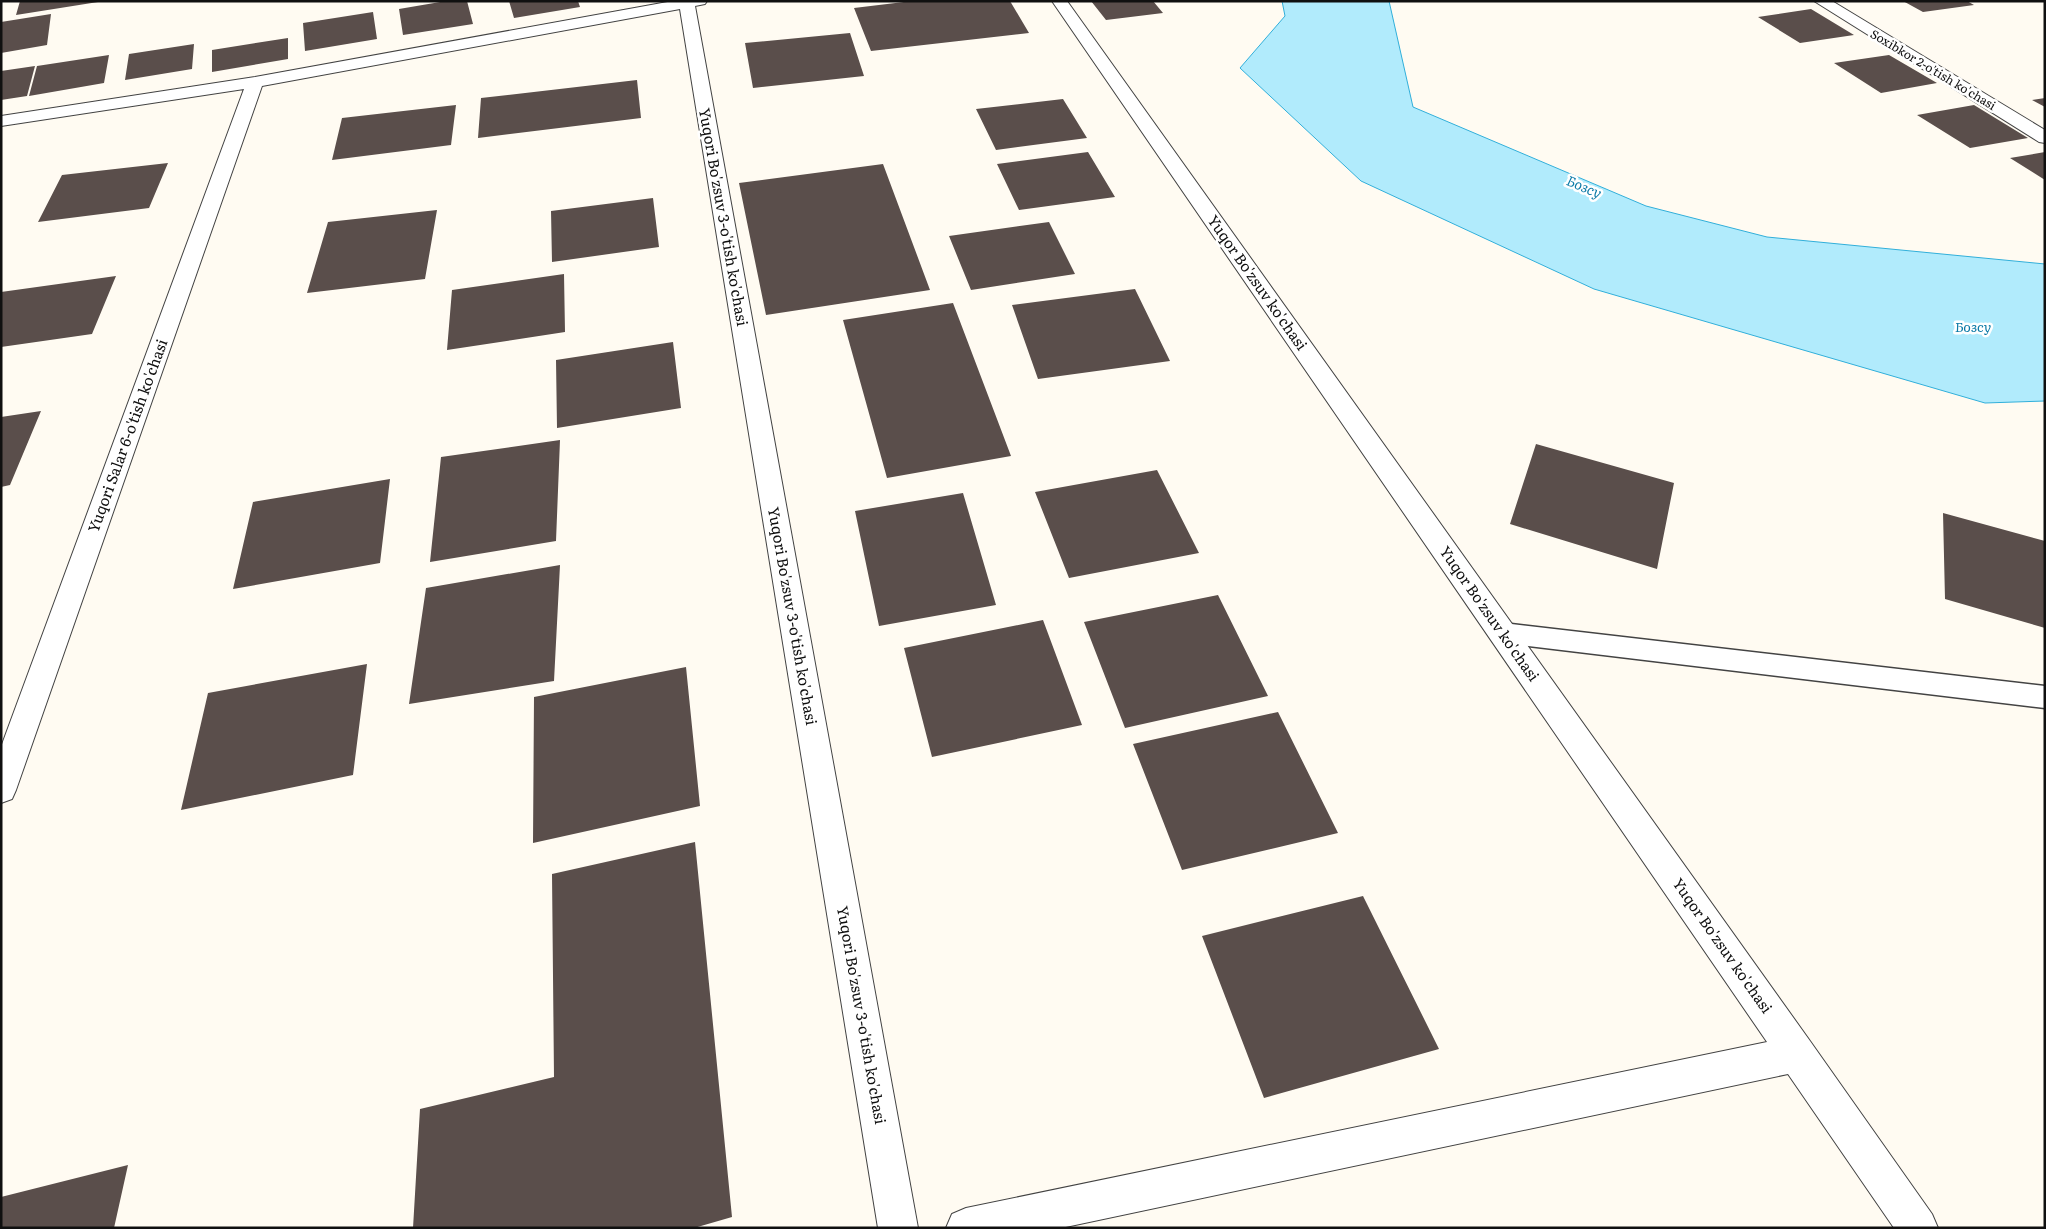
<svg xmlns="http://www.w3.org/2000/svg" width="2046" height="1229" viewBox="0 0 2046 1229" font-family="Literata,serif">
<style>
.water{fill:#b1ebfc;stroke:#31afda}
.building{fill:#5a4e4b}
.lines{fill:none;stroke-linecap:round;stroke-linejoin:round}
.service-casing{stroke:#434343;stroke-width:3}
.minor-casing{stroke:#434343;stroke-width:2}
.service{fill:#fff;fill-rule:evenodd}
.minor{fill:#fff;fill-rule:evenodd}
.labels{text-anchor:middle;stroke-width:5;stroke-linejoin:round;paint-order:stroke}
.far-street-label{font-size:12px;fill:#101010;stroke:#fff}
.far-water-label{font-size:14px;font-style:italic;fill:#0b7aa7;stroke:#fff}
.street-label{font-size:15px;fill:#101010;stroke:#fff}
</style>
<rect width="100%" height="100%" fill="#fffbf2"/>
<path class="water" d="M1282,1H1389L1413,107L1646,206L1767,237L2045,264V401L1985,403L1594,289L1361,181L1240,68L1285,16Z"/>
<path class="building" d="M20,1H98V2L16,15Z
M446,1H467L473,24L403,35L399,9Z
M509,1H578L580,7L514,18Z
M912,1H1010L1029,33L871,51L854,8Z
M1091,1H1153L1163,13L1106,20Z
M1903,1H1967L1974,5L1923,12Z
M1811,9L1854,35L1800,43L1758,17Z
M373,12L377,39L305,51L303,23Z
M51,14L47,45L1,53V22Z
M850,33L864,76L753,88L745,43Z
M288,38V59L212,72V50Z
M194,44L192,69L125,80L129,54Z
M109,55L104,83L29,96L37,66Z
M1889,55L1937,83L1881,93L1834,63Z
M35,66L27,96L1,100V71Z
M637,80L641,118L478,138L481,98Z
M2045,98V107L2032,100Z
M1063,99L1087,138L996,150L976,109Z
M456,105L451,145L332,160L342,118Z
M1974,105L2028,138L1970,148L1917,115Z
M1088,152L1115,197L1019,210L997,164Z
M2045,152V180L2010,158Z
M168,163L149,208L38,222L62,175Z
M883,164L930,290L766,315L739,183Z
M653,198L659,247L552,262L551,211Z
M437,210L425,279L307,293L328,222Z
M1049,222L1075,274L971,290L949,236Z
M564,274L565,332L447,350L452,290Z
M116,276L92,334L1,347V292Z
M1135,289L1170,361L1038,379L1012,305Z
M953,303L1011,456L887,478L843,320Z
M673,342L681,408L557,428L556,360Z
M41,411L10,485L1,487V417Z
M560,440L556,541L430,562L441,457Z
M1536,444L1674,483L1657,569L1510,524Z
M1157,470L1199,553L1069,578L1035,492Z
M390,479L380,563L233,589L253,502Z
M963,493L996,605L879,626L855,511Z
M1943,513L2045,541V628L1945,599Z
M560,565L554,681L409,704L426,588Z
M1218,595L1268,696L1125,728L1084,622Z
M1043,620L1082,725L932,757L904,648Z
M367,664L353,775L181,810L208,693Z
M686,667L700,806L533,843L534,697Z
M1278,712L1338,833L1182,870L1133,744Z
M695,842L732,1217L694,1228H413L420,1109L554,1077L552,874Z
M1363,896L1439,1049L1264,1098L1202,936Z
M128,1165L114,1228H1V1197Z"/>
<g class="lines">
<g class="service-casing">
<path id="service" d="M1503,623L2045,686V708L1503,643L1494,640L1490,633L1494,626Z"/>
</g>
<g class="minor-casing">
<path id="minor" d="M673,1H707L705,4L695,6L918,1228H878L680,9L262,86L16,790L12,799L1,803V747L244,89L1,126V116L255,77Z
M1052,1H1067L1810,1041L1932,1214L1938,1228H1894L1788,1074L1061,1228H946L952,1214L966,1208L1767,1042Z
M1814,1H1832L2045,130V143L2039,142Z"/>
</g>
<use href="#service" class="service"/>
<use href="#minor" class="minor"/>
</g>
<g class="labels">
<g class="far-street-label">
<text transform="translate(1933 70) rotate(31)" y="4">Soxibkor 2-o'tish ko'chasi</text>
</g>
<g class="far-water-label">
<text transform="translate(1584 187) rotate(23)" y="5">Бозсу</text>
<text x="1973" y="332">Бозсу</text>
</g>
<g class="street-label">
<text transform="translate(723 217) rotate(80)" y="5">Yuqori Bo'zsuv 3-o'tish ko'chasi</text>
<text transform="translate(1257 283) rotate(55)" y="5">Yuqor Bo'zsuv ko'chasi</text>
<text transform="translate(128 436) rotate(-70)" y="5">Yuqori Salar 6-o'tish ko'chasi</text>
<text transform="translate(1489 614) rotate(55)" y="5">Yuqor Bo'zsuv ko'chasi</text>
<text transform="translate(792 616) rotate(80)" y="5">Yuqori Bo'zsuv 3-o'tish ko'chasi</text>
<text transform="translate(1722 946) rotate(55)" y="5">Yuqor Bo'zsuv ko'chasi</text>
<text transform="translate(861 1015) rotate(80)" y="5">Yuqori Bo'zsuv 3-o'tish ko'chasi</text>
</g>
</g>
<rect width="2046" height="1229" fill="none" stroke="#101010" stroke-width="5"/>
</svg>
